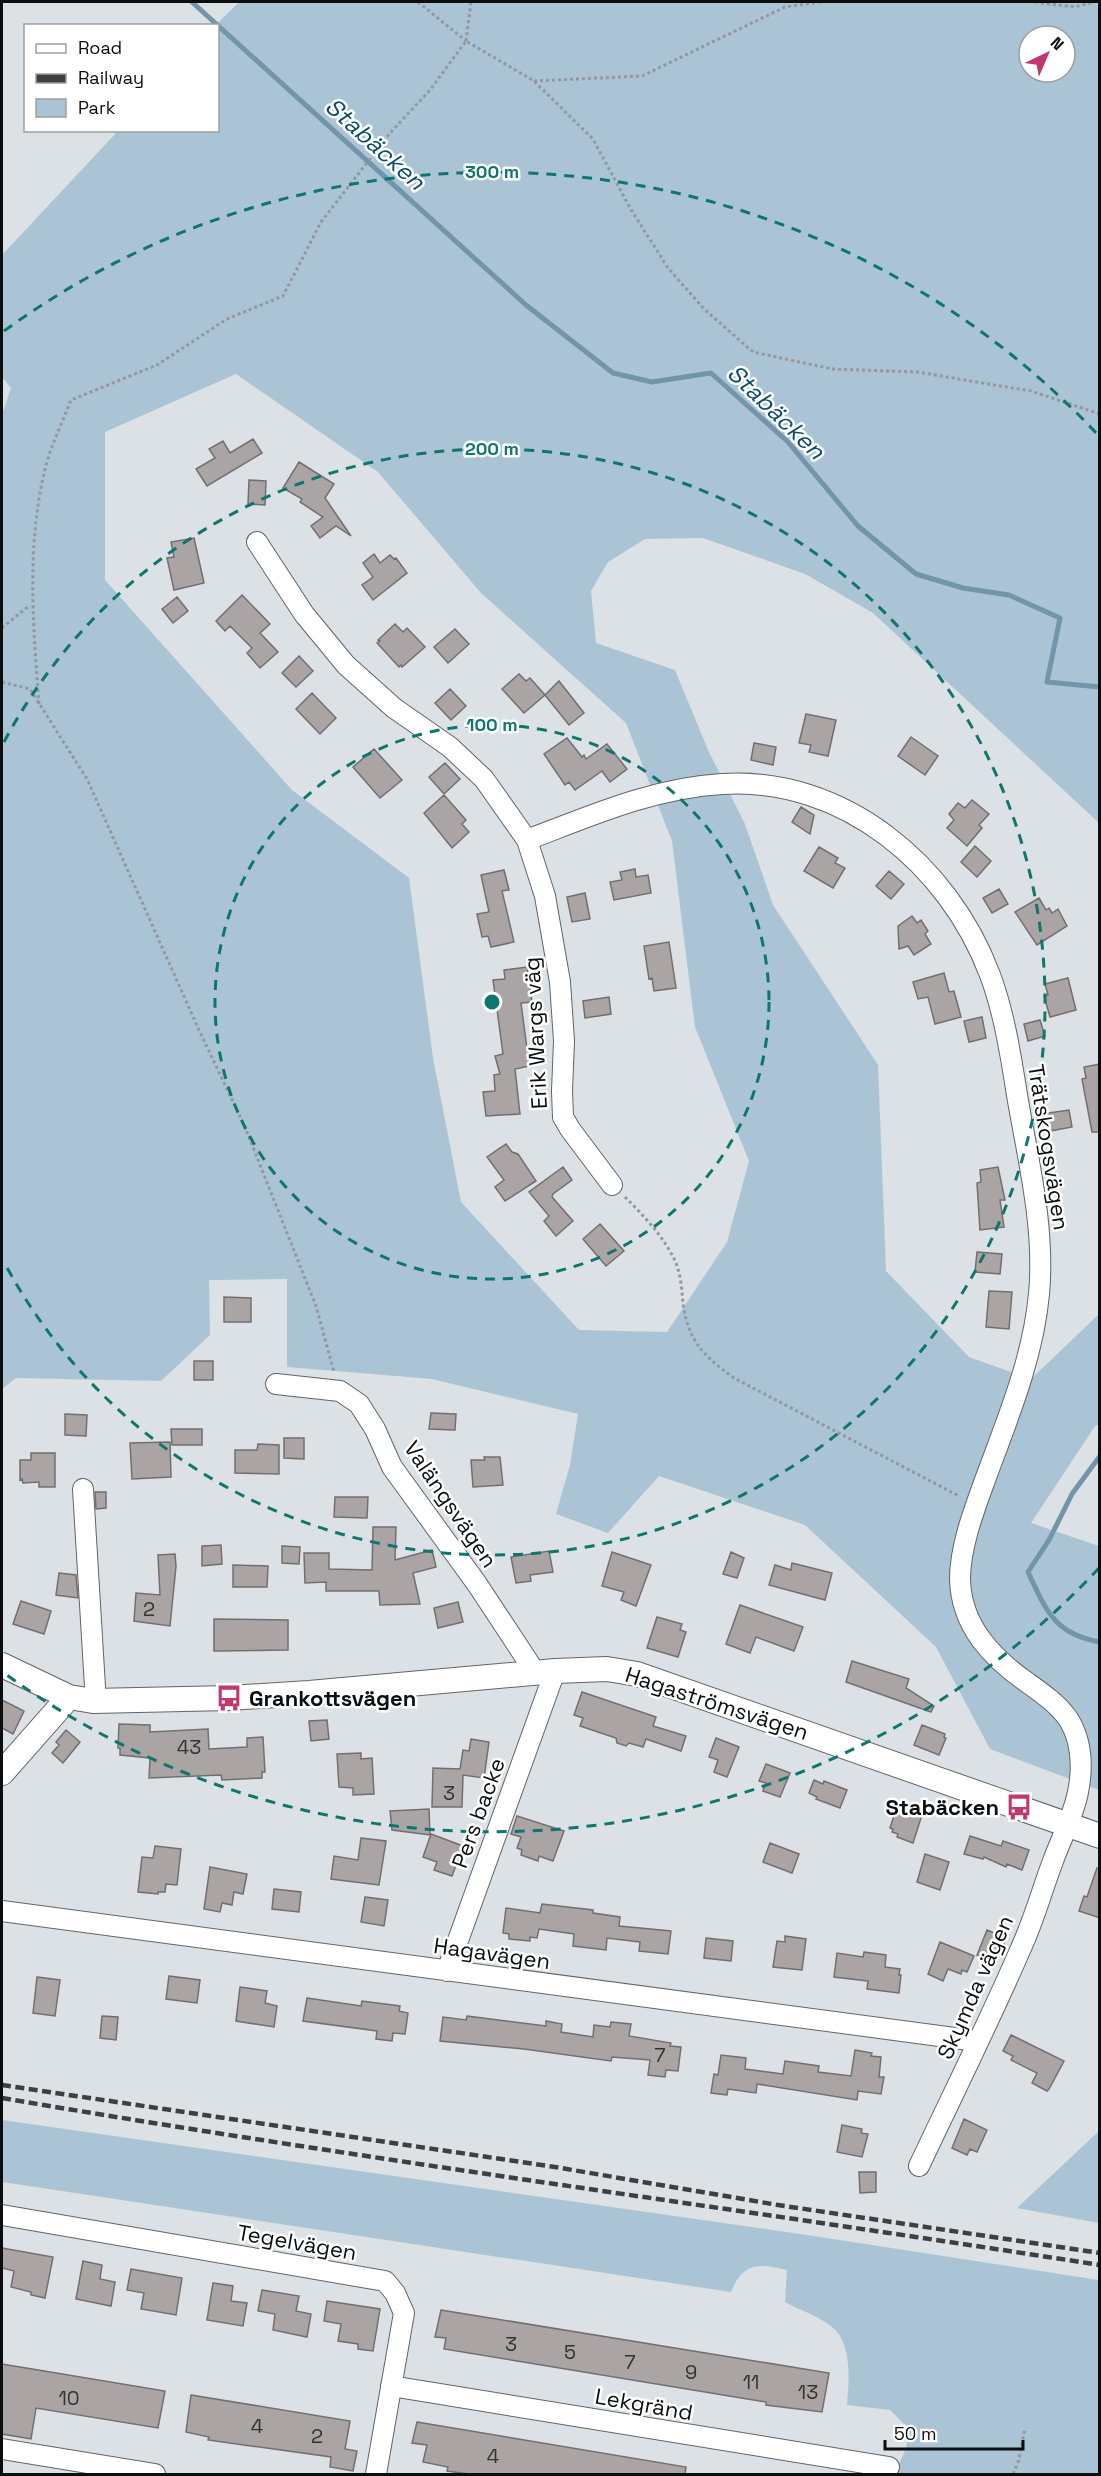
<svg xmlns="http://www.w3.org/2000/svg" width="1101" height="2476" viewBox="0 0 1101 2476" font-family="'Space Grotesk',sans-serif">
<style>
.green{fill:#aac4d5;fill-rule:evenodd}
.lines{fill:none;stroke-linecap:round;stroke-linejoin:round}
.stream{stroke:#7295aa;stroke-width:5}
.building{fill:#aaa4a5;stroke:#746e70;stroke-width:1.5}
.minor-casing{stroke:#616568;stroke-width:22}
.tertiary-casing{stroke:#616568;stroke-width:26}
.path{stroke:#94989b;stroke-width:3;stroke-dasharray:3 3;stroke-linecap:butt}
.minor{stroke:#fff;stroke-width:20}
.tertiary{stroke:#fff;stroke-width:24}
.rail{stroke:#3d4041;stroke-width:4.5;stroke-dasharray:9 4.5;stroke-linecap:butt}
.ring{fill:none;stroke:#0f766e;stroke-width:3;stroke-dasharray:10 8}
.labels{text-anchor:middle;stroke-width:5;stroke-linejoin:round;paint-order:stroke}
.number-label{font-size:20px;fill:#333334}
.street-label{font-size:22px;fill:#0b0d0e;stroke:#fff}
.poi-label{font-size:22px;font-weight:bold;fill:#0b0d0e;stroke:#fff;text-anchor:start}
.water-label{font-size:24px;font-style:italic;fill:#0a4c6b;stroke:#fff}
.centre{fill:#0f766e;stroke:#fff;stroke-width:3}
.ring-label{font-size:18px;text-anchor:middle;font-weight:bold;fill:#0f766e;stroke:#fff;stroke-width:5;stroke-linejoin:round;paint-order:stroke}
</style>
<rect width="100%" height="100%" fill="#dbe1e4"/>
<path class="green" d="M239,2H1099V823L873,613L805,574L703,538L645,539L608,562L591,591L596,643L675,670L708,750L745,824L773,905L878,1065L886,1271L969,1357L1031,1379L1099,1314V1424L1095,1426L1031,1523L1099,1546V1790L990,1749L936,1647L805,1525L659,1476L608,1533L556,1514L570,1465L578,1414L432,1379L287,1367V1279L209,1280L210,1335L161,1381L16,1378L2,1389V415L11,388L2,377V255L118,131L218,130L216,25ZM1029,36H1065V72H1029ZM236,374L378,472L481,593L626,723L672,841L695,1027L749,1161L727,1242L667,1332L579,1330L461,1202L433,1058L409,878L292,790L105,580V432Z
M2,2120L807,2235L1099,2280V2474H892H895L906,2448L909,2429L890,2410L847,2405C849,2381 853,2343 831,2326C818,2316 800,2310 785,2302L787,2270C759,2263 743,2262 731,2292L2,2182Z
M1099,2131V2223L1017,2208Z"/>
<g class="lines">
<path class="stream" d="M192,2L526,305L613,373L652,382L711,373L788,442L858,526L916,574L963,588L1009,595L1060,618L1047,682L1100,687
M1100,1456L1072,1494L1049,1540L1028,1572C1046,1610 1054,1634 1100,1642"/>
</g>
<path class="building" d="M253,439L262,453L207,486L196,469L215,458L209,449L223,441L230,453Z
M299,462L334,484L325,498L351,536L336,526L320,538L311,526L323,517L300,502L302,499L283,488Z
M249,480L266,481L265,505L248,504Z
M194,538L204,583L174,590L167,558L174,557L171,542Z
M374,554L380,563L390,555L394,559L396,558L407,573L373,600L362,585L373,577L363,563Z
M242,595L270,624L260,633L278,652L260,668L247,653L252,648L230,626L225,631L216,621Z
M177,597L188,611L173,623L162,609Z
M395,624L403,632L407,628L425,647L402,667L401,665L399,667L377,643L380,641L378,640Z
M455,629L469,644L448,663L434,647Z
M299,656L313,671L296,687L282,673Z
M519,674L526,681L530,678L545,695L524,713L502,689Z
M559,681L584,713L569,725L545,695Z
M450,689L466,706L451,720L435,703Z
M312,693L336,718L320,734L296,709Z
M806,714L836,720L828,756L809,752L811,745L799,743Z
M911,737L938,756L925,775L898,756Z
M567,738L582,757L584,755L586,759L607,744L627,769L610,782L602,771L575,790L569,782L565,785L544,754Z
M754,743L776,747L773,765L751,760Z
M374,749L402,780L380,798L353,767Z
M445,763L460,779L444,794L429,777Z
M444,795L466,820L462,824L469,832L452,848L424,813Z
M972,800L989,814L979,825L982,828L967,846L947,828L954,820L949,814L958,803L965,808Z
M801,807L814,815L810,834L792,822Z
M975,846L991,861L977,877L961,862Z
M819,847L838,858L835,863L845,868L833,888L804,871Z
M635,869L636,877L648,875L651,893L614,900L610,882L622,880L620,872Z
M504,870L509,890L502,891L514,942L491,947L488,936L482,937L477,914L489,912L481,875Z
M889,871L904,884L891,899L876,886Z
M999,889L1008,904L992,913L983,898Z
M585,893L590,919L572,922L567,897Z
M1039,898L1046,910L1049,908L1052,913L1058,909L1067,926L1037,945L1015,912Z
M912,916L917,923L921,920L928,931L925,934L931,944L914,955L908,946L899,949L898,926Z
M669,942L676,988L654,991L652,978L649,979L644,946Z
M527,967L532,1002L521,1003L527,1049L540,1046L544,1063L515,1069L520,1114L486,1116L483,1092L495,1091L494,1075L500,1074L495,1056L503,1054L493,980L505,979L504,970Z
M944,973L949,992L954,991L961,1017L935,1024L928,997L918,999L913,982Z
M1068,978L1076,1010L1050,1017L1044,996L1048,995L1045,984Z
M609,997L611,1014L585,1018L583,1001Z
M982,1017L986,1038L969,1042L964,1021Z
M1040,1020L1045,1036L1028,1041L1024,1024Z
M1100,1064V1132H1092L1082,1079L1086,1078L1084,1067Z
M1069,1110L1072,1127L1045,1132L1042,1114Z
M506,1144L512,1152L518,1154L536,1181L505,1201L495,1187L504,1180L487,1157Z
M563,1167L572,1180L553,1194L552,1197L573,1221L556,1236L544,1221L549,1216L529,1192Z
M998,1167L1005,1200H1000L1004,1227L980,1230L977,1183L981,1182L980,1170Z
M600,1224L624,1251L606,1266L583,1239Z
M977,1252L1002,1254L1000,1274L975,1272Z
M989,1291L1012,1292L1009,1329L986,1327Z
M224,1297L251,1298V1322H224Z
M194,1361H213V1380H194Z
M431,1413L456,1414L455,1430L429,1429Z
M65,1414L87,1415L86,1436L65,1435Z
M171,1429H202V1445H172Z
M284,1438H304V1459L284,1458Z
M170,1442L171,1477L132,1479L130,1443Z
M258,1444L279,1445V1474L235,1473V1450H257Z
M31,1453H55V1487H39V1482L23,1483L22,1479L20,1480V1460H31Z
M484,1457H500L503,1485L473,1487L471,1460H485Z
M95,1492H106V1508L96,1509Z
M335,1497H368L367,1518L334,1517Z
M373,1527H396L395,1560L432,1550L436,1567L413,1573L420,1604L380,1605L379,1591H326V1582L305,1583L304,1553H329V1569L372,1570Z
M221,1545L222,1564L202,1566V1546Z
M282,1546L300,1547L299,1564L282,1563Z
M549,1551L553,1572L530,1575L531,1581L516,1583L511,1557Z
M612,1552L651,1565L636,1606L621,1600L624,1592L602,1586Z
M731,1552L744,1558L737,1578L723,1574Z
M175,1554L176,1566L170,1626L134,1621L136,1593L160,1595L158,1555Z
M792,1563L832,1573L825,1600L769,1585L775,1565L791,1570Z
M233,1565L268,1566L267,1587H233Z
M59,1573L76,1575L78,1598L56,1595Z
M21,1601L51,1611L44,1634L13,1624Z
M458,1602L463,1622L438,1628L434,1608Z
M740,1605L803,1627L794,1651L756,1637L750,1653L726,1644Z
M657,1617L682,1624L680,1630L686,1632L678,1657L647,1648Z
M214,1619L288,1620V1650L214,1651Z
M852,1661L909,1679L906,1688L934,1706L931,1712L846,1682Z
M582,1692L656,1717L653,1726L686,1736L681,1751L646,1739L643,1747L629,1743L626,1746L617,1743L616,1738L580,1726L583,1718L574,1715Z
M2,1700L24,1711L13,1734L2,1728Z
M327,1720L329,1739L311,1741L309,1721Z
M119,1724L150,1725V1732L208,1729L209,1749L247,1747V1738L263,1737L265,1772H262V1778L222,1780L221,1775L149,1778L150,1758L120,1755V1748H118Z
M922,1725L945,1734L944,1737L946,1738L939,1755L914,1745Z
M66,1730L80,1742L63,1763L52,1753L59,1745L56,1742Z
M716,1738L739,1747L727,1777L714,1772L718,1760L709,1757Z
M471,1739L489,1742L484,1778L463,1775L462,1807H432L433,1768L460,1769L463,1750L469,1751Z
M361,1753V1759L372,1758L374,1794L353,1795V1788L339,1787L337,1754Z
M766,1764L790,1773L780,1797L763,1791L766,1783L759,1781Z
M814,1780L823,1784L824,1781L847,1790L840,1808L816,1799L817,1797L809,1793Z
M897,1806L922,1815L913,1843L897,1837L898,1834L892,1832L893,1829L890,1828Z
M429,1809L430,1835L392,1830L390,1811Z
M517,1816L564,1831L553,1861L539,1856L538,1861L521,1855L522,1850L517,1848L521,1837L511,1834Z
M431,1834L463,1846L452,1876L434,1870L437,1862L423,1857Z
M970,1836L1001,1846L1003,1841L1029,1850L1022,1870L1007,1864L1006,1867L984,1857L983,1859L964,1854Z
M361,1838L386,1841L379,1885L331,1879L334,1856L358,1860Z
M770,1843L799,1854L792,1873L763,1862Z
M155,1846L181,1849L177,1885L166,1884L165,1892H158V1894L138,1892L142,1857L153,1858Z
M925,1854L949,1862L940,1890L917,1882Z
M210,1867L247,1874L243,1894L234,1892L232,1905L222,1903L220,1912L204,1909Z
M1097,1868L1100,1869V1918L1079,1911L1084,1896L1087,1897Z
M274,1889L301,1892L299,1912L272,1909Z
M365,1897L388,1900L384,1926L361,1922Z
M542,1904L593,1910V1913L620,1917L619,1926L671,1931L668,1954L639,1951L640,1942L607,1938L606,1950L573,1946L574,1934L539,1929L537,1938L530,1937V1941L509,1939V1934L503,1933L506,1908L540,1913Z
M987,1930L1006,1938L996,1963L977,1955Z
M785,1936L806,1939L802,1970L773,1967L777,1941L785,1942Z
M706,1938L733,1941L731,1961L704,1958Z
M940,1942L974,1956L967,1972L962,1970L961,1974L948,1969L943,1981L928,1974Z
M864,1952L886,1955L885,1967L900,1969L899,1975H901L899,1993L867,1989L868,1981L834,1977L837,1953L863,1957Z
M169,1976L200,1980L197,2003L166,1999Z
M37,1977L60,1980L55,2016L33,2013Z
M240,1987L267,1991L265,2003L277,2006L274,2027L236,2021Z
M307,1998L361,2006L362,2001L400,2006L399,2011L408,2013L405,2034L393,2033L392,2041L376,2039L377,2031L303,2021Z
M102,2016L118,2017L116,2040L100,2038Z
M467,2016L546,2026V2021L562,2024L561,2032L593,2037L594,2025L610,2027L611,2022L631,2024L629,2036L671,2043L670,2046L681,2047L678,2071L666,2070L665,2077L648,2075L650,2060L612,2057L611,2061L524,2049L440,2041L443,2017L466,2020Z
M1011,2035L1064,2061L1049,2089L1047,2091L1032,2083L1037,2073L1011,2060L1013,2056L1003,2051Z
M855,2050L872,2053L871,2056L881,2057L879,2077H884L881,2094L858,2091L857,2100L757,2084L756,2093L728,2089L727,2095L711,2093L714,2074L718,2075L721,2055L746,2058L745,2069L783,2074L785,2061L819,2066L818,2072L851,2076Z
M964,2119L987,2130L977,2152L970,2149L967,2155L952,2148Z
M842,2125L862,2129L861,2133L868,2134L862,2157L837,2152Z
M859,2172H876V2192L860,2193Z
M2,2248L53,2257L45,2298L31,2295V2292L11,2287L14,2271L2,2268Z
M83,2261L102,2265L100,2279L115,2282L111,2306L76,2299Z
M131,2269L182,2278L176,2315L141,2309L144,2293L127,2290Z
M213,2283L233,2286L231,2301L247,2303L243,2326L207,2320Z
M262,2290L299,2296L296,2311L311,2314L307,2337L273,2330L275,2314L258,2311Z
M327,2301L380,2309L373,2351L358,2349V2344L338,2341L341,2324L324,2321Z
M441,2310L829,2373L822,2412L766,2405V2402L444,2349L446,2338L435,2337Z
M2,2364L165,2391L158,2428L36,2408L31,2439L2,2434Z
M191,2395L350,2421L345,2449L357,2451L353,2471L330,2467L331,2457L208,2440L209,2437L186,2432Z
M417,2422L686,2467L685,2475H476L447,2471L448,2467L423,2462L427,2445L412,2443Z"/>
<g class="lines">
<g class="minor-casing">
<path id="minor" d="M257,542L304,614L346,665L394,708L450,747L484,779L527,840L545,896L560,982L564,1041L562,1091L563,1117L570,1129L612,1185
M527,840C590,816 653,788 722,784C843,776 949,865 990,975C1005,1015 1011,1058 1018,1101C1029,1164 1045,1229 1039,1294C1033,1359 1007,1420 985,1480C974,1510 960,1547 960,1579C961,1626 992,1658 1028,1683C1042,1693 1059,1705 1069,1720C1082,1742 1083,1767 1078,1792C1074,1814 1061,1839 1053,1861C1042,1890 1034,1920 1021,1948C989,2022 953,2094 919,2166
M276,1384L340,1391L359,1404L375,1429L392,1467L477,1584L535,1672
M83,1489L95,1687L93,1701
M2,1911L977,2041
M447,1971L555,1671
M2,2215L385,2281L395,2293L404,2313L376,2474
M391,2386L889,2467
M2,2449L155,2474"/>
</g>
<g class="tertiary-casing">
<path id="tertiary" d="M2,1665L69,1697L93,1701L229,1698L309,1693L555,1671L607,1669L637,1674L1100,1836
M2,1773L69,1697"/>
</g>
<path class="path" d="M418,2L466,41
M1035,2L1074,7L1094,2
M466,41L471,2
M534,81L642,76L785,7L820,2
M2,628L30,605
M2,682L30,689L87,779L199,1030L245,1127L316,1306L334,1372
M39,704C33,624 26,544 46,465C52,443 63,421 71,400L157,365L227,319L283,296L321,222L390,133L430,90L466,41L534,81L593,139L630,208L668,268L704,309L753,352L832,369L917,372L1031,391L1100,414
M625,1197C644,1216 665,1238 676,1263C681,1276 682,1291 683,1304C689,1343 704,1356 734,1378L959,1496
M1013,2474L1019,2460L1025,2428"/>
<use href="#minor" class="minor"/>
<use href="#tertiary" class="tertiary"/>
<path class="rail" d="M2,2085L555,2167L778,2205L1100,2253
M2,2098C367,2160 734,2208 1100,2265"/>
</g>
<g class="ring">
<circle cx="492" cy="1002" r="277"/>
<path d="M4 742A553 553 0 1 1 4 1262"/>
<path d="M1099 1568A830 830 0 0 1 4 1673M4 331A830 830 0 0 1 1099 436"/>
</g>
<defs>
<g id="bus-bare" transform="scale(2.07)"><path d="M-5-6H5V4H4V6H2V4H-2V6H-4V4H-5ZM-3.5-4V0h7V-4ZM-3.5 1.2v1.5H-2V1.2ZM2 1.2v1.5H3.5V1.2Z" fill="#c13770" stroke="#fff" stroke-width="2.5" paint-order="stroke"/></g>
</defs>
<g fill-rule="evenodd">
<use href="#bus-bare" x="229" y="1698"/>
<use href="#bus-bare" x="1019" y="1807"/>
</g>
<g class="labels">
<g class="number-label">
<text x="149" y="1616">2</text>
<text x="189" y="1754">43</text>
<text x="449" y="1800">3</text>
<text x="660" y="2062">7</text>
<text x="511" y="2351">3</text>
<text x="570" y="2359">5</text>
<text x="630" y="2369">7</text>
<text x="691" y="2379">9</text>
<text x="751" y="2389">11</text>
<text x="808" y="2399">13</text>
<text x="69" y="2405">10</text>
<text x="257" y="2433">4</text>
<text x="317" y="2443">2</text>
<text x="493" y="2463">4</text>
</g>
<g class="street-label">
<text transform="translate(535 1033) rotate(-93)" y="8">Erik Wargs väg</text>
<text transform="translate(1049 1147) rotate(81)" y="8">Trätskogsvägen</text>
<text transform="translate(451 1504) rotate(56)" y="8">Valängsvägen</text>
<text transform="translate(717 1703) rotate(18)" y="8">Hagaströmsvägen</text>
<text transform="translate(478 1813) rotate(-70)" y="8">Pers backe</text>
<text transform="translate(492 1953) rotate(8)" y="8">Hagavägen</text>
<text transform="translate(975 1987) rotate(-66)" y="8">Skymda vägen</text>
<text transform="translate(297 2242) rotate(10)" y="8">Tegelvägen</text>
<text transform="translate(644 2404) rotate(10)" y="8">Lekgränd</text>
</g>
<g class="poi-label">
<text x="249" y="1706">Grankottsvägen</text>
<text x="999" y="1815" text-anchor="end">Stabäcken</text>
</g>
<g class="water-label">
<text transform="translate(375 144) rotate(42)" y="8">Stabäcken</text>
<text transform="translate(776 412) rotate(44)" y="8">Stabäcken</text>
</g>
</g>
<circle cx="492" cy="1002" r="9" class="centre"/>
<g class="ring-label">
<text x="492" y="178">300 m</text>
<text x="492" y="455">200 m</text>
<text x="492" y="731">100 m</text>
</g>
<rect width="1101" height="2476" fill="none" stroke="#0b0d0e" stroke-width="6"/>
<rect x="24" y="24" width="195" height="108" fill="#ffffff" stroke="#9d9e9f" stroke-width="1.5"/>
<rect x="36" y="44" width="30" height="9" fill="#ffffff" stroke="#9d9e9f" stroke-width="1.5"/>
<text x="78" y="54" font-size="18" fill="#0b0d0e">Road</text>
<rect x="36" y="74" width="30" height="9" fill="#3d4041" stroke="#9d9e9f" stroke-width="1.5"/>
<text x="78" y="84" font-size="18" fill="#0b0d0e">Railway</text>
<rect x="36" y="99" width="30" height="18" fill="#aac4d5" stroke="#9d9e9f" stroke-width="1.5"/>
<text x="78" y="114" font-size="18" fill="#0b0d0e">Park</text>
<g transform="translate(1047 54) rotate(44)"><circle r="28" fill="#ffffff" stroke="#9d9e9f" stroke-width="1.5"/>
<path d="M0-4.5L10 22L0 15L-10 22Z" fill="#c13770"/>
<text y="-9" font-size="16" font-weight="bold" text-anchor="middle" fill="#0b0d0e">N</text>
</g>
<path d="M885 2440v9h138v-9" fill="none" stroke="#0b0d0e" stroke-width="3"/>
<text x="894" y="2440" font-size="18" fill="#0b0d0e" stroke="#ffffff" stroke-width="4.5" paint-order="stroke">50 m</text>
</svg>
